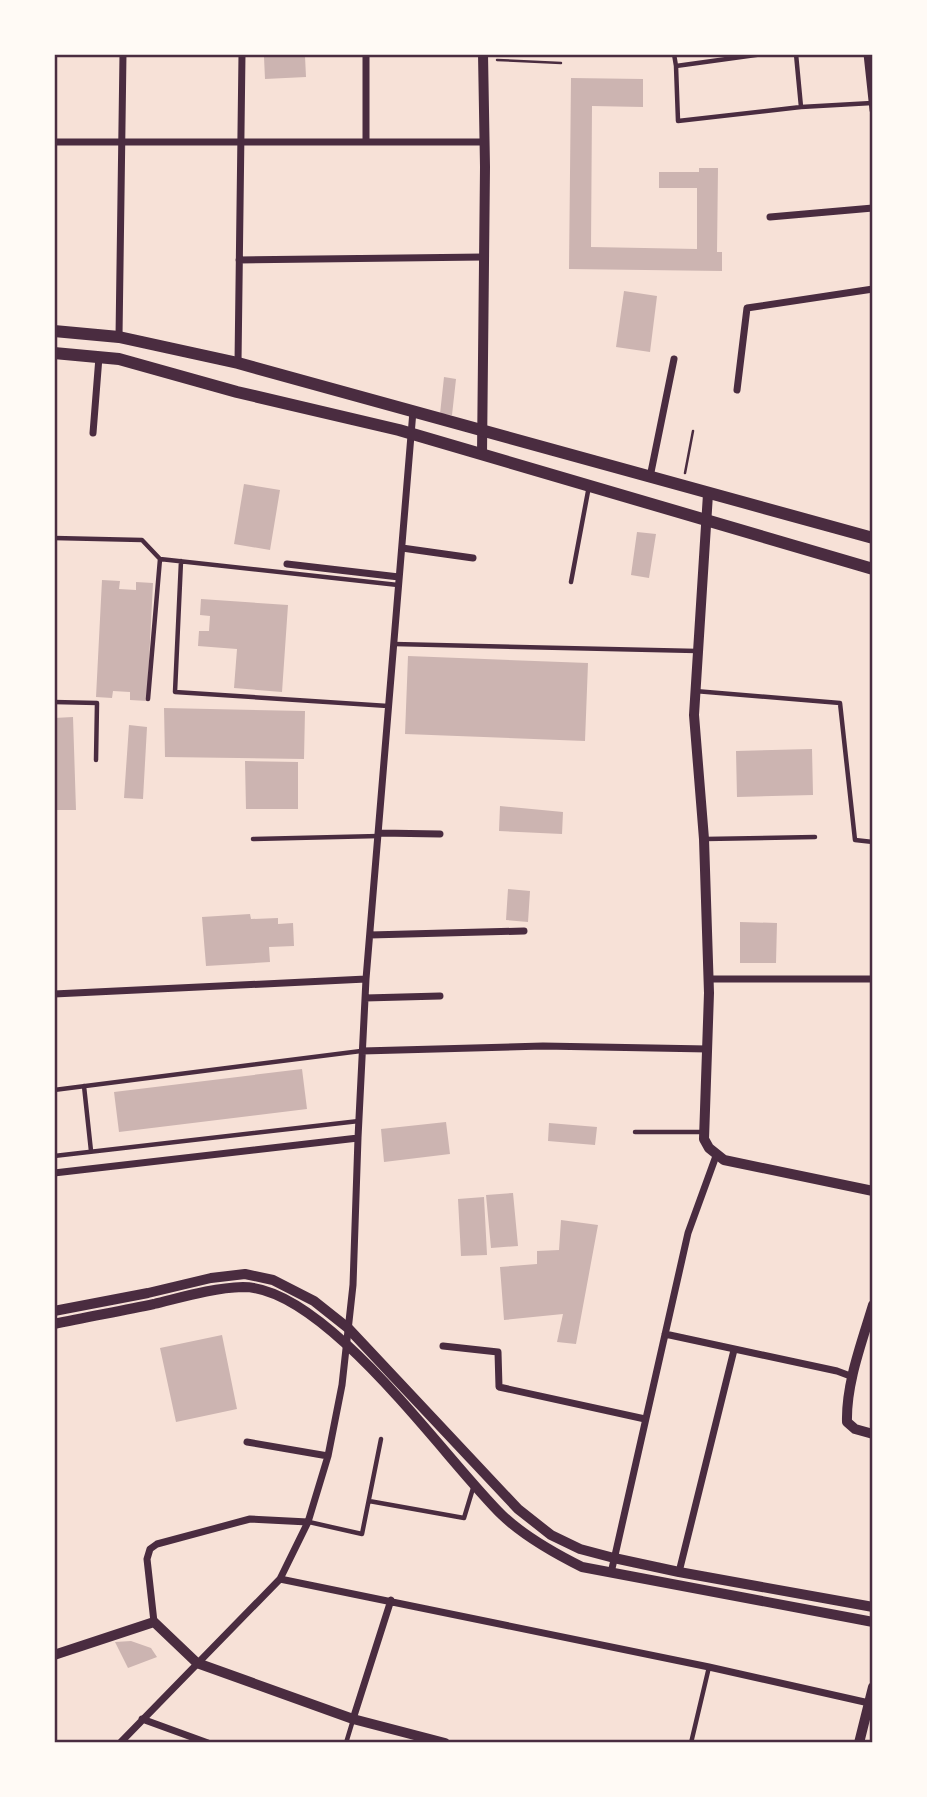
<svg xmlns="http://www.w3.org/2000/svg" width="927" height="1797" viewBox="0 0 927 1797" font-family="Commissioner,sans-serif">
<style>
.building{fill:#ccb4b1}
.lines{fill:none;stroke-linecap:round;stroke-linejoin:round}
.path{stroke:#4a2c40;stroke-width:2.5}
.service{stroke:#4a2c40;stroke-width:4.5}
.minor{stroke:#4a2c40;stroke-width:7}
.tertiary{stroke:#4a2c40;stroke-width:10}
.secondary{stroke:#4a2c40;stroke-width:12}
.neatline{fill:none;stroke:#4a2c40;stroke-width:2.5}
</style>
<rect width="100%" height="100%" fill="#f7e1d7"/>
<path class="building" d="M305,56L306,77L265,79L264,57Z
M571,78L643,79V107L592,106L591,247L697,249V188H659V172H699V168H718L717,252H722V271L569,269Z
M624,291L657,296L650,352L616,347Z
M444,377L456,379L452,415L440,414Z
M244,484L280,490L270,550L234,544Z
M637,532L656,534L649,578L631,575Z
M102,580L120,581L119,589L136,590V582L153,583L147,701L130,700V692L113,691L112,698L96,697Z
M201,599L288,605L282,692L234,688L237,649L198,646L199,631H209L210,616L200,615Z
M408,656L588,663L585,741L405,734Z
M164,708L305,711L304,759L165,757Z
M73,717L76,810H54V718Z
M129,725L147,727L143,799L124,798Z
M812,749L813,795L737,797L736,751Z
M245,761L298,762V809H246Z
M500,806L563,812L562,834L499,831Z
M508,889L530,891L528,922L506,920Z
M250,914L251,919L278,918V924L293,923L294,946L269,947L270,962L206,966L202,917Z
M740,922L777,923L776,963H740Z
M302,1069L307,1109L119,1132L114,1092Z
M446,1122L450,1154L384,1162L381,1129Z
M549,1123L597,1127L595,1145L548,1141Z
M513,1193L518,1246L491,1248L486,1195Z
M484,1197L487,1255L461,1256L458,1199Z
M561,1220L598,1225L576,1344L557,1342L563,1314L504,1320L500,1267L537,1264V1251L559,1250Z
M222,1335L237,1409L176,1422L160,1348Z
M131,1641L151,1648L157,1657L128,1668L115,1642Z"/>
<g class="lines">
<path class="path" d="M497,60L561,63
M685,473L693,431"/>
<path class="service" d="M674,54L676,66L763,54
M676,66L678,121L801,107L796,54
M801,107L872,103
M54,538L142,540L160,559
M181,561L175,692L388,706
M571,582L589,486
M394,644L697,651
M695,691L840,703L855,840L873,842
M148,699L160,559L398,585
M54,702L97,703L96,760
M253,839L379,836
M705,839L815,837
M84,1086L91,1151
M54,1090L361,1051
M635,1132H702
M54,1156L359,1121
M369,1501L464,1518L474,1485
M309,1522L362,1534L381,1439
M346,1743L353,1720
M691,1743L709,1667"/>
<path class="minor" d="M867,54L873,110
M54,142H485
M366,142V54
M770,217L873,208
M239,260L483,257
M119,337L123,54
M238,363L242,54
M737,390L747,308L873,289
M93,433L99,357
M650,477L674,359
M402,548L473,558
M287,564L399,577
M380,833L440,834
M370,935L524,931
M708,979H873
M54,994L366,979
M365,998L440,996
M362,1051L543,1046L708,1049
M54,1173L358,1138
M665,1334L837,1371L853,1377
M443,1346L498,1352L499,1387L645,1419
M247,1442L328,1456
M679,1572L734,1350
M611,1573L688,1233L716,1156
M280,1579L709,1667L869,1703
M154,1622L147,1559L150,1549L157,1544L250,1519L308,1522
M142,1719L208,1743
M353,1719L391,1600
M120,1743L280,1579L308,1522L328,1456L342,1385L353,1285L358,1138L366,979L413,411"/>
<path class="tertiary" d="M482,454L485,167L483,54
M708,494L694,715L704,839L709,993L704,1139L709,1148L724,1160L873,1191
M873,1305C862,1342 846,1383 847,1422L855,1429L873,1434
M54,1311L148,1293L211,1278L245,1274L273,1280L314,1301L348,1328L518,1509L551,1535L580,1549L614,1558L679,1572L873,1607
M54,1324C87,1317 121,1311 154,1304C183,1297 212,1288 243,1287C326,1287 444,1458 502,1515C525,1537 554,1553 582,1567L873,1622
M54,1655L154,1622L197,1663L353,1719L445,1743
M859,1743L873,1687"/>
<path class="secondary" d="M54,331L119,337L238,363L873,538
M54,353L119,359L237,392L399,430L873,569"/>
</g>
<rect width="927" height="1797" fill="none" stroke="#fffaf5" stroke-width="112"/>
<rect x="56" y="56" width="815" height="1685" class="neatline"/>
</svg>
